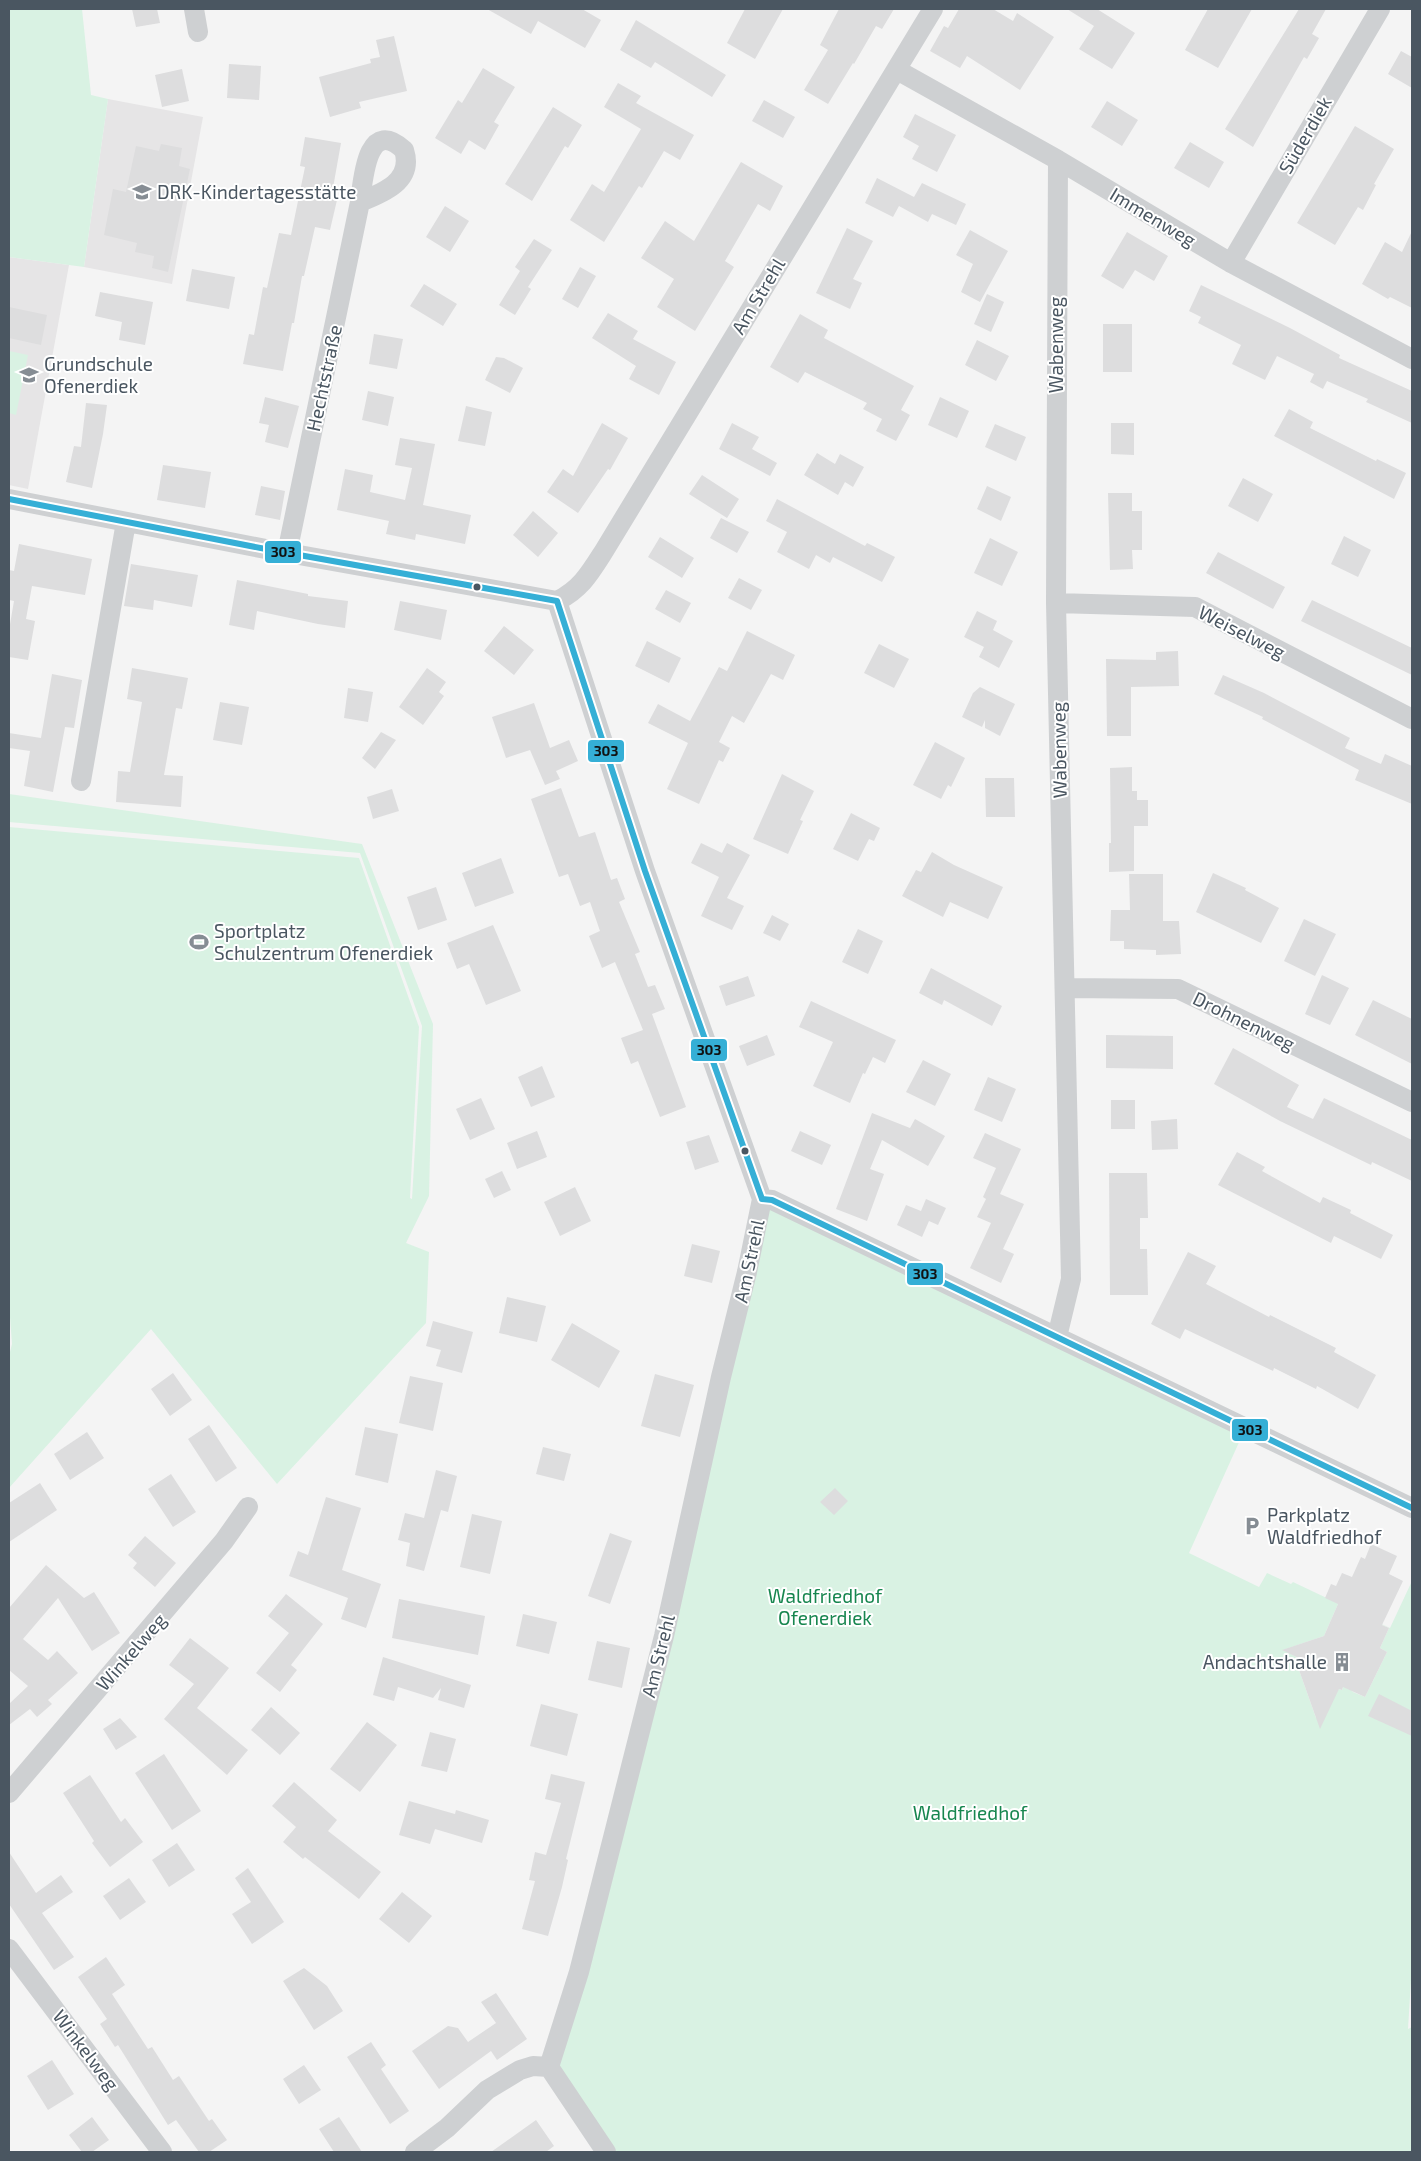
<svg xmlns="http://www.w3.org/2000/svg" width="1421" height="2161" viewBox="0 0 1421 2161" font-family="'Exo 2',sans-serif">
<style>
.education{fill:#e6e5e6}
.green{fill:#d9f2e3;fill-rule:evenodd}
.building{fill:#ddddde}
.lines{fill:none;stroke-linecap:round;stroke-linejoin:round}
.minor{stroke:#ced0d2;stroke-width:20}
.bus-1-casing{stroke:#fff;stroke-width:10}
.bus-1{stroke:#35afd6;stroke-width:6}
.bus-dot{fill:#4a5661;stroke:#fff;stroke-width:2}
.labels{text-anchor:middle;stroke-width:4;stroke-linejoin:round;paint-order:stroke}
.street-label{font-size:19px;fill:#4a5661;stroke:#fff}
.poi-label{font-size:19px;fill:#4a5661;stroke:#fff;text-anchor:start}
.park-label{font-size:19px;fill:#17864f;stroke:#fff}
.line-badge{stroke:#fff;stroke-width:2}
.pale-badge-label{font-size:14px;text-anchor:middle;font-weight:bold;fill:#111}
</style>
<rect width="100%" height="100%" fill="#f4f4f4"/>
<path class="education" d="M108,99L203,117L172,284L84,267Z
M9,257L69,265L28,489L9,485Z"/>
<path class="green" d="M9,9H82L91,95L108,99L84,267L9,257Z
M9,351L28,355L16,415L9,413Z
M9,794L362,844L433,1024L429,1196L406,1243L429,1252L426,1323L277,1484L151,1329L9,1488V1356L12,1344L9,1304V827L359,858L419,1027L410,1198L412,1199L422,1026L360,853L9,822Z
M762,1199L1245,1429L1189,1553L1259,1587L1267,1573L1291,1584L1293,1582L1390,1628L1412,1581V1964L1408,2029L1412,2027V2152H606L549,2067ZM1338,1604L1389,1628L1380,1648L1387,1652L1365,1697L1353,1692L1345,1683L1342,1690L1339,1689L1316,1718L1299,1670L1303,1666L1301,1659L1283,1650L1324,1636Z"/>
<path class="building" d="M132,9H157L160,23L136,27Z
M487,9H582L601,20L585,48L538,21L531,34Z
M745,9H783L755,59L727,43Z
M839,9H894L882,29L876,26L854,64L853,63L828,104L804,90L828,50L820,45Z
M959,9H993L1013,21L1017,13L1054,37L1020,90L967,56L960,68L930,51L944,26L948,28Z
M1067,9H1097L1135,33L1112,69L1079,49L1094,26Z
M1208,9H1252L1218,68L1185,50Z
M1299,9H1326L1312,34L1319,38L1307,59L1304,57L1253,147L1225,129Z
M636,20L726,75L712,97L655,62L651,68L620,50Z
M394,36L407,91L359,102L361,108L330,117L319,77L371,63L370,59L380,57L376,40Z
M1401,51L1412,57V88L1388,74Z
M229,64L261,66L259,100L227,98Z
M483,68L515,87L494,122L499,125L485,150L469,140L461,154L435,138L458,100L462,103Z
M182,69L189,101L162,107L155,75Z
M618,83L641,96L636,103L694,135L680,160L664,151L642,188L639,186L604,242L570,220L592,184L604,192L641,129L604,107Z
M764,100L795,117L783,138L752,121Z
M1107,101L1138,120L1122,146L1091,127Z
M553,107L582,125L568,148L565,146L532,201L505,184Z
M915,114L956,135L937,172L912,159L919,146L903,137Z
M1355,126L1394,149L1374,184L1376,185L1363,210L1358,207L1335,245L1297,223Z
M305,137L341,143L331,199L337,200L330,230L315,227L304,276H302L294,323H292L283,371L243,364L249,334L254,335L263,287L267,288L279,233L291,235L305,167L300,166Z
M1190,142L1224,162L1209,188L1174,168Z
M161,144L182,148L179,166L190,169L168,272L152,268L154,256L135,252L137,243L104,235L113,189L126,192L136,146L159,151Z
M741,162L783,186L770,211L758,204L725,261L734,267L695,331L657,307L674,279L641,258L665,221L694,241Z
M877,178L914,197L922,183L966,204L956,225L932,214L928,222L899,206L893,217L865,203Z
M445,206L469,221L450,252L426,237Z
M847,228L873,241L853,279L862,283L850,309L816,293Z
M970,230L1008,251L980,302L961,292L973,264L956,255Z
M1412,231V308L1390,297L1388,299L1362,284L1385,242L1402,252Z
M1127,232L1168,256L1154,281L1135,270L1123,289L1101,276Z
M534,239L552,250L528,287L531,289L515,315L499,305L520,271L515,267Z
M580,267L596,276L578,308L562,299Z
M192,269L235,277L229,309L186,301Z
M424,284L457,304L443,326L410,306Z
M1201,285L1290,328L1340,355L1339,358L1412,391V423L1366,402L1368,399L1327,381L1323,389L1310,382L1314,374L1277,356L1265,380L1232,364L1241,345L1198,323L1201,317L1189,311Z
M100,292L153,302L145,345L119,340L122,322L95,316Z
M987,294L1004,302L991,332L974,324Z
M9,307L47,315L41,345L9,338Z
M608,313L638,331L633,339L676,362L659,395L629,379L636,366L592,338Z
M800,314L828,330L824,338L914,386L901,410L910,415L896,441L876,431L882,419L863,409L867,403L805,372L798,383L770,367Z
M1103,324H1132V372H1103Z
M374,334L403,339L397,369L369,364Z
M977,340L1009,356L996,381L965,365Z
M496,357L504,358L523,368L510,393L485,380Z
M368,391L394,397L388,426L362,420Z
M265,397L299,406L288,448L265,442L269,425L259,423Z
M940,397L969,411L957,438L928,425Z
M86,403L107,405L103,434L92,488L66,482L74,446L81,447Z
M466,406L492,412L485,446L458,441Z
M1289,409L1313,422L1310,428L1376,461L1377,459L1406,473L1394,499L1274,436Z
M602,423L628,438L610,470L608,469L578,513L547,492L563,469L573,476Z
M732,423L759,437L752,449L777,463L770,476L719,449Z
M1111,423H1134V455L1111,454Z
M995,424L1026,437L1016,461L985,447Z
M400,438L435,444L423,505L471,515L465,544L416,534L415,540L386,534L389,521L337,510L345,469L373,475L370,492L405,500L412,468L395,465Z
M817,453L835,464L840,454L864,467L853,487L845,482L838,495L804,475Z
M163,465L211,472L205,508L157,500Z
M702,475L739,499L727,518L689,494Z
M1243,478L1273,494L1258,522L1228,506Z
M261,486L285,491L280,520L255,515Z
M987,486L1011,497L1001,521L977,509Z
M1108,493H1132V511H1142V550H1132L1133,569L1110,570Z
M777,499L865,546L867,543L895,557L882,582L833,557L830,563L816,555L809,569L777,552L787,532L766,521Z
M533,511L558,533L538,557L513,535Z
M721,518L749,532L737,553L710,538Z
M1344,536L1371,550L1358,577L1331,564Z
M660,537L694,558L682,578L648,557Z
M990,538L1018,552L1002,586L974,573Z
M19,544L92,559L85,595L32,586L26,619L35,621L28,660L9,657V630L14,601L9,600V570L14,571Z
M1218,552L1285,587L1273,609L1206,573Z
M131,564L198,575L192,607L154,600L153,610L124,606Z
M739,578L762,590L751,610L728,598Z
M237,580L308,594V596L348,601L345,628L318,624L257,611L254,630L229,625Z
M666,590L691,603L680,623L655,609Z
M1312,600L1412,648V675L1301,621Z
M400,601L447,610L441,640L394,630Z
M977,611L997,621L993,630L1013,641L999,668L979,657L984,647L964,637Z
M504,626L534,650L514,675L484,651Z
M747,631L795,655L783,680L771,674L744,723L732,716L719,742L730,748L723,762L719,760L699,804L667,789L688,743L648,723L658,704L690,721L719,667L727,671Z
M647,641L681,658L669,683L635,666Z
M879,644L909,659L894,688L864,673Z
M1178,651L1179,686L1131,687V736H1107L1106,659L1156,660V652Z
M132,668L188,678L182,709L176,708L164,775L183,776L181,807L116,802L118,771L130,772L142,702L127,699Z
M427,668L446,682L439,692L444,696L423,725L399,707Z
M52,674L82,680L74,728L65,727L53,792L24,786L30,751L9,748V733L41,738Z
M1223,675L1264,693L1350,738L1345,748L1381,764L1385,754L1412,766V804L1355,780L1359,770L1262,719L1263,717L1214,694Z
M980,687L1015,704L1000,736L985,728V720L982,727L962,717L973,693Z
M348,688L373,692L368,722L344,718Z
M220,702L249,707L242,745L213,740Z
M534,703L550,748L569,740L578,761L556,771L560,779L545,785L530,750L506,758L492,717Z
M381,732L396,740L375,769L362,758Z
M935,742L965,758L951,787L948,785L941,799L913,785Z
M1132,767V791H1137V800H1148V826H1134V871L1109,872V843H1111L1110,768Z
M782,774L814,791L800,820L803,821L788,854L753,839Z
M985,778H1014L1015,817H986Z
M561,788L579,837L595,832L611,880L617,878L625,899L619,902L640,952L635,954L648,987L655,985L665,1009L652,1014L686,1107L660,1117L638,1061L631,1064L621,1038L643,1030L615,962L602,968L589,936L600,931L590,902L580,906L568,874L559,877L531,799Z
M392,789L399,811L373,819L367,797Z
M851,813L880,828L874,841L869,839L858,861L833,849Z
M701,843L722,853L727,843L750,855L727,898L744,906L732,930L701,916L719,877L691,863Z
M932,852L954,865L1003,887L988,919L950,902L943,917L902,896L916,870L921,872Z
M501,858L514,893L475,907L462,873Z
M1213,873L1246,888L1245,890L1279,908L1261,943L1196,912Z
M1129,874H1163V921H1179L1181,954L1156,955V950L1124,949V941H1110L1111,910H1130Z
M436,887L447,920L418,930L407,897Z
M772,915L789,924L780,941L763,933Z
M1304,919L1336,934L1315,976L1284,961Z
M493,925L521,991L486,1005L469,964L457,969L447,943Z
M858,929L883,941L868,974L842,962Z
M931,968L1002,1006L992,1026L944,1000L942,1005L919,993Z
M1322,975L1349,988L1330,1025L1305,1014Z
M748,976L755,996L726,1006L719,986Z
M1373,1000L1412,1019V1064L1355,1035Z
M811,1001L896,1040L885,1063L873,1057L865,1074L863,1073L850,1103L813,1086L833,1042L799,1027Z
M767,1035L775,1055L747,1066L739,1046Z
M1106,1035L1173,1036V1069L1106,1068Z
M1233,1048L1299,1085L1287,1107L1313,1119L1324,1098L1412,1140V1181L1372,1162L1371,1165L1280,1121L1214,1084Z
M923,1060L951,1074L935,1106L906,1092Z
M542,1066L555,1097L531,1107L518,1077Z
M988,1077L1016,1089L1002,1122L974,1110Z
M481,1098L495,1129L470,1140L456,1109Z
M1111,1100H1135V1129H1111Z
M872,1113L910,1128L915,1119L945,1136L928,1166L882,1140L870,1169L884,1174L867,1221L836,1209Z
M1177,1119L1178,1149L1152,1150L1151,1121Z
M537,1131L547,1157L517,1169L507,1143Z
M800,1131L831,1145L822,1165L791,1151Z
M985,1133L1021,1149L1000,1194L1024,1204L1003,1249L1014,1254L1001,1283L970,1268L991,1223L977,1217L986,1199L983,1197L996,1168L973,1158Z
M709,1135L719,1162L695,1170L686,1142Z
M1237,1152L1265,1167L1262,1171L1320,1203L1323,1197L1351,1210L1350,1213L1393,1235L1381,1259L1334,1236L1331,1243L1218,1185Z
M502,1171L511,1190L494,1198L485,1179Z
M1109,1173H1147L1148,1218H1140V1249H1147L1148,1295H1110Z
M575,1187L591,1221L560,1236L544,1202Z
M926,1199L946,1208L938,1225L929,1221L922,1237L897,1225L906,1205L921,1211Z
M692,1244L720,1251L712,1283L684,1276Z
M1188,1252L1216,1266L1206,1284L1269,1317L1270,1315L1336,1348L1334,1352L1376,1375L1358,1409L1317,1386L1316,1389L1274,1368L1273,1371L1185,1329L1180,1339L1151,1324Z
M507,1297L546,1306L537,1342L499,1333Z
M433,1321L473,1332L462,1373L436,1366L441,1350L426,1346Z
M572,1323L620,1351L599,1388L551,1360Z
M173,1373L192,1400L170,1416L151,1389Z
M655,1374L694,1385L680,1437L641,1426Z
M410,1376L443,1383L433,1431L399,1423Z
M209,1425L237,1468L216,1482L188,1439Z
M365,1427L398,1434L388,1483L355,1475Z
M87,1432L104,1458L70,1480L54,1454Z
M543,1447L571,1454L564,1481L536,1474Z
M436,1470L457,1476L448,1512L441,1510L424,1571L406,1566L410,1543L398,1540L405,1513L424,1518Z
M171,1474L196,1512L173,1527L148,1489Z
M40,1483L57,1510L9,1542V1503Z
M835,1488L848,1501L834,1515L820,1502Z
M326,1497L361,1508L342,1570L381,1584L366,1628L341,1619L348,1598L289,1576L298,1551L308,1555Z
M472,1514L502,1521L490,1574L460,1567Z
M610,1533L632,1541L610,1604L588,1596Z
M145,1536L176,1563L155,1587L133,1568L137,1563L128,1555Z
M1371,1544L1397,1556L1389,1574L1403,1581L1382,1625L1389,1628L1380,1648L1387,1652L1365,1697L1343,1687L1342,1690L1339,1689L1320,1729L1299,1670L1307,1662L1282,1650L1324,1636L1338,1604L1325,1598L1331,1584L1336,1586L1342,1573L1352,1577L1361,1557L1365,1559Z
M46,1565L84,1598L94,1592L120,1633L92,1651L58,1598L23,1639L48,1660L57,1651L78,1673L48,1700L52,1704L37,1717L30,1709L9,1725V1704L28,1686L9,1670V1608Z
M286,1594L323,1624L291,1665L297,1670L280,1692L256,1673L289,1633L268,1616Z
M399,1599L485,1616L478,1655L392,1638Z
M523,1614L557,1622L549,1654L516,1646Z
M190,1638L229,1668L197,1708L248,1750L227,1775L164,1719L194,1684L169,1665Z
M597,1641L630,1648L622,1688L588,1680Z
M383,1657L471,1685L464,1708L438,1700L441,1688L433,1698L398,1687L394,1701L373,1695Z
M1379,1694L1412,1711V1736L1368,1716Z
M541,1704L578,1714L567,1756L530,1746Z
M271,1707L300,1733L280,1755L251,1730Z
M120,1718L137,1737L116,1750L103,1729Z
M367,1722L397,1745L360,1792L330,1769Z
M430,1732L456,1739L447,1772L421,1766Z
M164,1754L201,1811L172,1830L135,1773Z
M551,1774L585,1782L566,1859L568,1860L562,1887L548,1936L522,1929L535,1881L529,1880L535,1852L546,1855L561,1803L545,1799Z
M90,1775L121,1822L125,1818L143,1842L110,1867L92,1843L94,1841L63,1793Z
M294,1782L337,1820L328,1831L381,1872L359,1899L305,1857L303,1859L283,1842L296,1827L272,1806Z
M409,1801L455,1814L456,1810L489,1820L482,1843L435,1829L430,1844L399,1835Z
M177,1843L195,1870L169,1887L152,1860Z
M9,1852L36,1893L61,1875L73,1892L42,1913L74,1957L54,1970L9,1904Z
M248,1868L284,1922L252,1944L232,1914L251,1902L235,1878Z
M129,1878L146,1902L120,1920L103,1896Z
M402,1892L432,1916L409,1943L379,1919Z
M106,1957L125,1985L112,1994L148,2049L152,2047L173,2080L179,2076L209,2121L212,2119L227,2140L209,2152H199L176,2120L168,2125L118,2045L115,2047L100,2024L107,2019L78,1977Z
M304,1968L327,1986L343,2011L314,2030L283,1981Z
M496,1993L527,2039L497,2060L491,2051L439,2089L412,2051L448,2026L458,2028L468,2042L496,2023L481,2002Z
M371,2042L386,2065L381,2069L409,2111L390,2124L347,2057Z
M52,2060L74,2094L48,2110L27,2076Z
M304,2065L321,2090L299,2104L283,2079Z
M92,2117L109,2140L92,2152H82L69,2135Z
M339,2117L362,2152H334L319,2129Z
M536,2120L554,2146L546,2152H491Z"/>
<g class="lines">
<path class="minor" d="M194,9L198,32
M897,70L1058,160L1231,263L1412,359
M1231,263L1380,9
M9,499L271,550L557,601
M287,553L360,202C383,193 414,181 404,150C367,116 363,179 360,202
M557,601C581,589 590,573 604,551L933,9
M1056,603L1195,607L1412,719
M81,781L126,522
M1065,988L1178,989L1412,1102
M762,1199L772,1200L1412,1508
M1057,1337L1071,1279L1056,603L1058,160
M9,1793L224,1541L248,1507
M9,1949L162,2152
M549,2067L579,1972L664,1636L721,1377L747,1272L762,1199L645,871L557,601
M549,2067L606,2152
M415,2152L447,2128L487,2090L520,2070L533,2066L549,2067"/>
<g class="bus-1-casing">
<path id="bus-1" d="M9,499L271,550L557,601
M557,601L645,871L762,1199
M762,1199L772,1200L1412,1508"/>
</g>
<use href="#bus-1" class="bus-1"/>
</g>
<defs>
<g id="school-bare" transform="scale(1.5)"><path d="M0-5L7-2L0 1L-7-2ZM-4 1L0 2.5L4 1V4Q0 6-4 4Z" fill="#868d94" stroke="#fff" stroke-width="2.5" paint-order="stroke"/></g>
<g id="stadium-bare" transform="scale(1.5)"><path d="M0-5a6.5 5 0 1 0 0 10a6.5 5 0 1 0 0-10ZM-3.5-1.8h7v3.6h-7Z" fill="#868d94" stroke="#fff" stroke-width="2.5" paint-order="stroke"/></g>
<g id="parking-bare" transform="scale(1.5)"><path d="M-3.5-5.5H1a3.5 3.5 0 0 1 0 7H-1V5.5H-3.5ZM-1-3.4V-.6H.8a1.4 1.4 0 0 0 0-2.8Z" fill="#868d94" stroke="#fff" stroke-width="2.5" paint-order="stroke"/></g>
<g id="building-bare" transform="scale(1.5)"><path d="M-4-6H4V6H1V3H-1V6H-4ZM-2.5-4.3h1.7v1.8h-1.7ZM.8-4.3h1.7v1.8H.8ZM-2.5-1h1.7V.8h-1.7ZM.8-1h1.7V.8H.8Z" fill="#868d94" stroke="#fff" stroke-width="2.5" paint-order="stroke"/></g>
</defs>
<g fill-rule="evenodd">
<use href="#school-bare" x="142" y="192"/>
<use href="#school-bare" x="29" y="375"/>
<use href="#stadium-bare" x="199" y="942"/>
<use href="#parking-bare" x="1252" y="1526"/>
<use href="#building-bare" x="1342" y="1662"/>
</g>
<g class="bus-dot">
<circle cx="477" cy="587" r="4.5"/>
<circle cx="745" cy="1151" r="4.5"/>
</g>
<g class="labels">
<g class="street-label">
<text transform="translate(1305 135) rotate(-60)" y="7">Süderdiek</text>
<text transform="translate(1153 217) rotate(31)" y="7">Immenweg</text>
<text transform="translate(758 296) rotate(-59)" y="7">Am Strehl</text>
<text transform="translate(1056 345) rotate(-90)" y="7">Wabenweg</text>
<text transform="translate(324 378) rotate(-78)" y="7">Hechtstraße</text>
<text transform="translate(1242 632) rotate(27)" y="7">Weiselweg</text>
<text transform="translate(1059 750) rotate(-91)" y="7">Wabenweg</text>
<text transform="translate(1244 1021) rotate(26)" y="7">Drohnenweg</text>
<text transform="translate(749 1261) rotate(-78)" y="7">Am Strehl</text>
<text transform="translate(131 1652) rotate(-49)" y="7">Winkelweg</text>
<text transform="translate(658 1656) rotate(-76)" y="7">Am Strehl</text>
<text transform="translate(86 2050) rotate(53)" y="7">Winkelweg</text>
</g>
<g class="poi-label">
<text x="157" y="199">DRK-Kindertagesstätte</text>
<text x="44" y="371">Grundschule<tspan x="44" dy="22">Ofenerdiek</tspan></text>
<text x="214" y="938">Sportplatz<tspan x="214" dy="22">Schulzentrum Ofenerdiek</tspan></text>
<text x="1267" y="1522">Parkplatz<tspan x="1267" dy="22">Waldfriedhof</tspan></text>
<text x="1327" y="1669" text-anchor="end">Andachtshalle</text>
</g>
<g class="park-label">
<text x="825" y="1603">Waldfriedhof<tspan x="825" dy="22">Ofenerdiek</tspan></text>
<text x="970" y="1820">Waldfriedhof</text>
</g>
</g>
<g class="line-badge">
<rect x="264" y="540" width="38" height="24" rx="5" fill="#35afd6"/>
<rect x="587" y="739" width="38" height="24" rx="5" fill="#35afd6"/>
<rect x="690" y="1038" width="38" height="24" rx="5" fill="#35afd6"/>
<rect x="906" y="1262" width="38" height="24" rx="5" fill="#35afd6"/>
<rect x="1231" y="1418" width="38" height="24" rx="5" fill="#35afd6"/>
</g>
<g class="pale-badge-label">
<text x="283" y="557">303</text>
<text x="606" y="756">303</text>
<text x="709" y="1055">303</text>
<text x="925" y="1279">303</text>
<text x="1250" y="1435">303</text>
</g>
<rect width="1421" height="2161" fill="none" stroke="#4a5661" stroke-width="20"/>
</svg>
